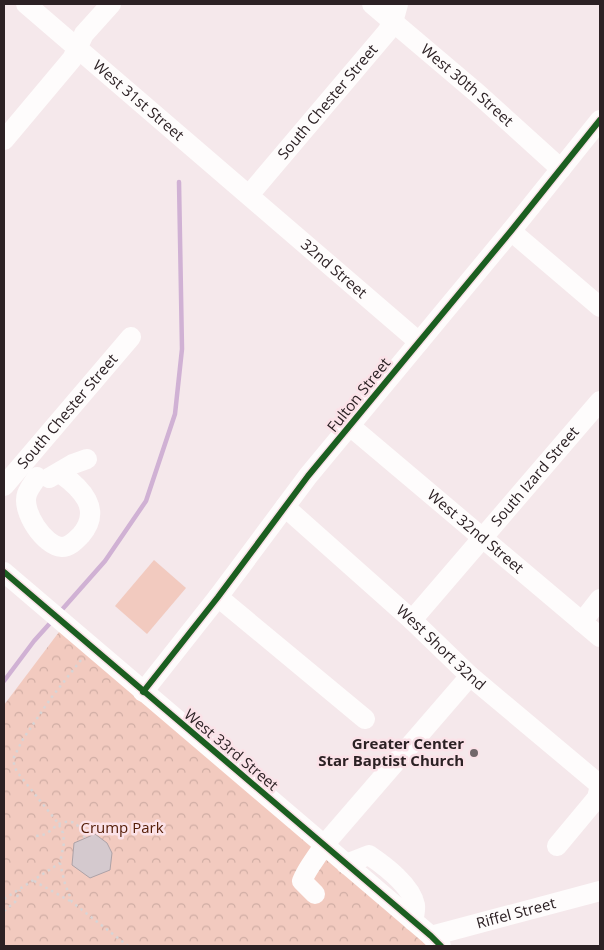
<svg xmlns="http://www.w3.org/2000/svg" width="604" height="950" viewBox="0 0 604 950" font-family="'Open Sans',sans-serif">
<style>
.grass{fill:#f2cabf}
.park{fill:url(#park-crowns)}
.lines{fill:none;stroke-linecap:round;stroke-linejoin:round}
.stream{stroke:#d0b1d4;stroke-width:4.5}
.building{fill:#d4c9ce;stroke:#ada2a7}
.path{stroke:#d8d4d5;stroke-width:2.5;stroke-dasharray:2.5 4;stroke-linecap:butt}
.minor{stroke:#fefcfc;stroke-width:20}
.cycleway-casing{stroke:#fbe2e8;stroke-width:9}
.cycleway{stroke:#1b5e20;stroke-width:6}
.poi-dot{fill:#72676a;stroke:#fbe2e8;stroke-width:2}
.labels{text-anchor:middle;stroke-width:5;stroke-linejoin:round;paint-order:stroke}
.street-label{font-size:15px;fill:#2c2124;stroke:#fbe2e8}
.poi-label{font-size:15px;font-weight:bold;fill:#2c2124;stroke:#fbe2e8;text-anchor:end}
.park-label{font-size:15px;fill:#521a03;stroke:#fbe2e8}
</style>
<defs>
<pattern id="park-crowns" width="20" height="18" patternUnits="userSpaceOnUse" patternTransform="scale(1.25)"><rect width="20" height="18" fill="#f2cabf"/><path d="M2 6a3 3 0 1 1 6 0M12 15a3 3 0 1 1 6 0" fill="none" stroke="#d0ada4"/></pattern>
</defs>
<rect width="100%" height="100%" fill="#f5e8eb"/>
<path class="grass" d="M154,560L186,588L147,634L115,606Z"/>
<path class="park" d="M65,624L438,946H4V705Z"/>
<g class="lines">
<path class="stream" d="M59,613L105,561L146,501L175,414L182,349L179,182
M4,681L34,641L52,621"/>
</g>
<path class="building" d="M95,834L107,843L112,853L110,870L90,878L72,865L74,843Z"/>
<g class="lines">
<path class="path" d="M81,660L51,698L23,739L14,757V765L17,772L58,823L63,833L64,843L60,863L65,884L72,902L128,946
M36,836C54,836 54,817 76,823L85,838
M34,881L70,901
M4,899L60,863
M4,911L15,902L20,890"/>
<g class="minor">
<path id="s1" d="M26,4L419,342"/>
<path id="s2" d="M372,4L477,93L561,169"/>
<path d="M4,140L72,59L84,34L111,4"/>
<path id="s3" d="M249,195L387,32L393,22L398,4"/>
<path d="M511,231L600,307"/>
<path id="s4" d="M350,426L600,637"/>
<path d="M37,477C34,482 29,488 27,494C21,511 44,546 62,547C70,547 76,540 81,535C103,509 81,488 60,473"/>
<path d="M49,478L73,464L87,459"/>
<path id="s5" d="M4,486L131,337"/>
<path id="s6" d="M285,507L412,620L470,676L600,785L597,798L557,846"/>
<path d="M4,572L431,936L441,946"/>
<path d="M218,597L365,719"/>
<path id="s7" d="M412,620L600,401"/>
<path d="M582,622L600,599"/>
<path d="M143,692L218,597L308,476L511,231L600,120"/>
<path d="M346,864L369,855C385,866 411,885 415,905C416,910 414,916 413,921"/>
<path d="M315,894L302,881C307,868 317,857 324,845L470,676"/>
<path id="s8" d="M431,936L600,891"/>
</g>
<g class="cycleway-casing">
<path id="cycleway" d="M4,572L431,936L441,946
M143,692L218,597L308,476L511,231L600,120"/>
</g>
<use href="#cycleway" class="cycleway"/>
</g>
<circle class="poi-dot" cx="474" cy="753" r="5"/>
<g class="labels">
<g class="street-label">
<text dy="5" stroke="none"><textPath href="#s2" startOffset="125">West 30th Street</textPath></text>
<text dy="5" stroke="none"><textPath href="#s1" startOffset="148">West 31st Street</textPath></text>
<text dy="5" stroke="none"><textPath href="#s3" startOffset="122">South Chester Street</textPath></text>
<text dy="5" stroke="none"><textPath href="#s1" startOffset="406">32nd Street</textPath></text>
<text transform="translate(359 395) rotate(-51)" y="5">Fulton Street</text>
<text dy="5" stroke="none"><textPath href="#s5" startOffset="98">South Chester Street</textPath></text>
<text dy="5" stroke="none"><textPath href="#s7" startOffset="189">South Izard Street</textPath></text>
<text dy="5" stroke="none"><textPath href="#s4" startOffset="164">West 32nd Street</textPath></text>
<text dy="5" stroke="none"><textPath href="#s6" startOffset="210">West Short 32nd</textPath></text>
<text transform="translate(231 750) rotate(40)" y="5">West 33rd Street</text>
<text dy="5" stroke="none"><textPath href="#s8" startOffset="88">Riffel Street</textPath></text>
</g>
<g class="poi-label">
<text x="464" y="749">Greater Center<tspan x="464" dy="17">Star Baptist Church</tspan></text>
</g>
<g class="park-label">
<text x="122" y="833">Crump Park</text>
</g>
</g>
<rect width="604" height="950" fill="none" stroke="#2c2124" stroke-width="10"/>
</svg>
